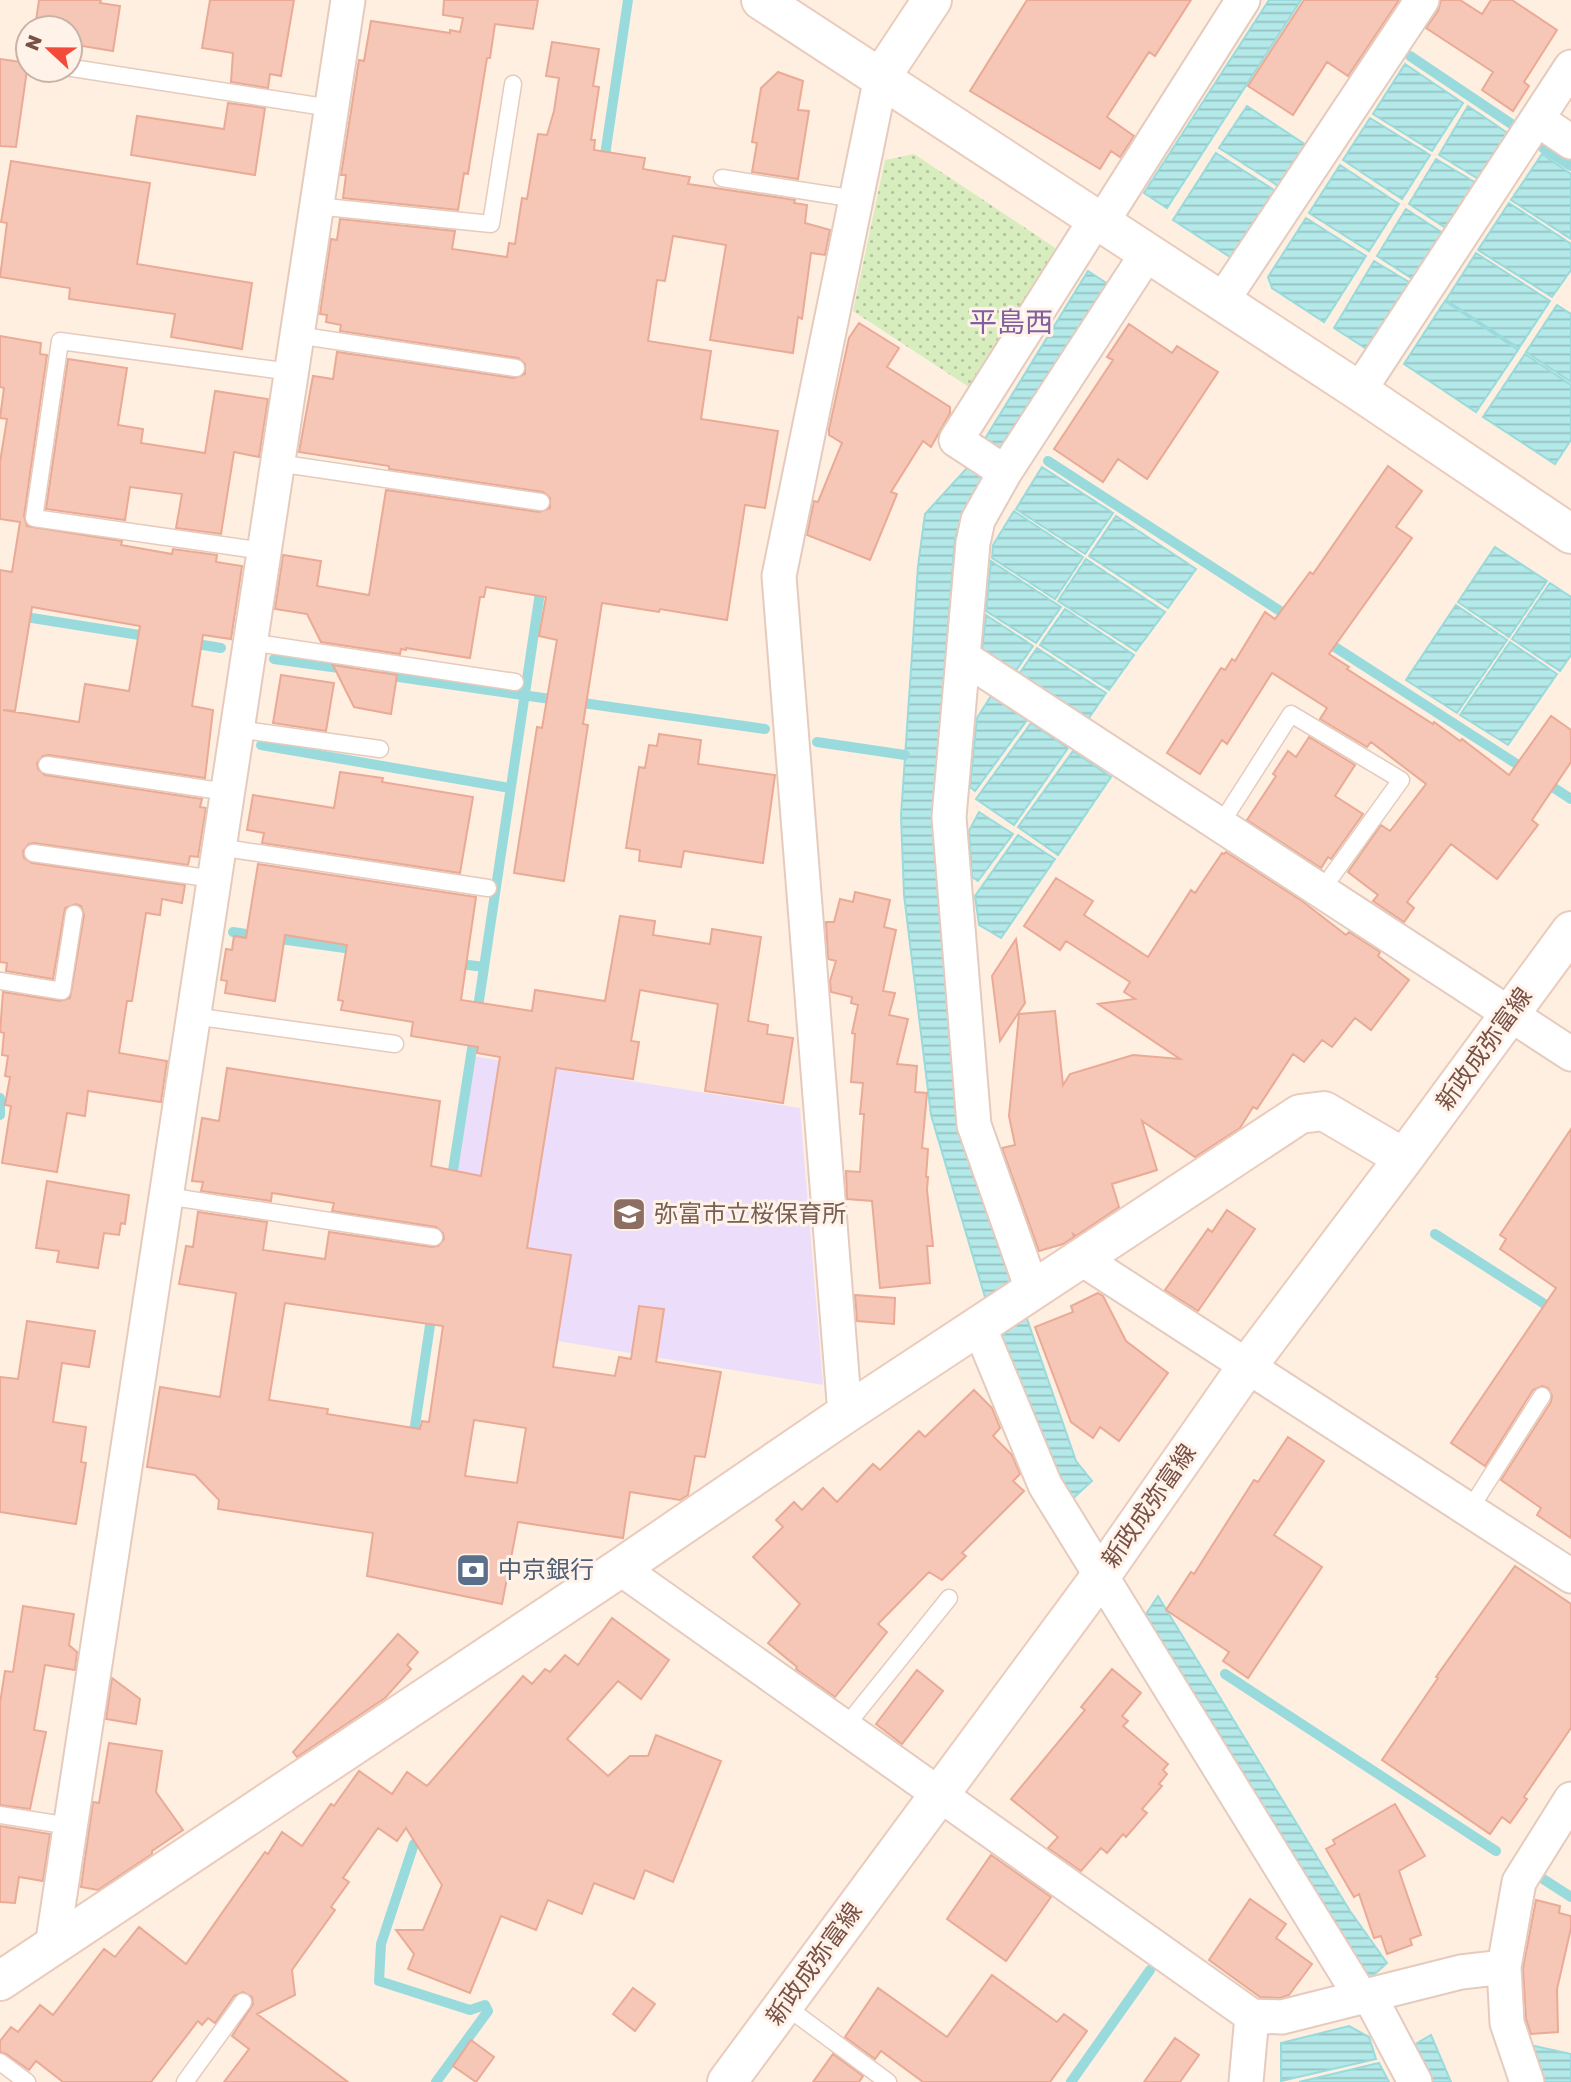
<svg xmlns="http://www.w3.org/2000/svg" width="1571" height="2082" viewBox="0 0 1571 2082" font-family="'Golos Text','Noto Sans JP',sans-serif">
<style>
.education{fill:#ecdefa}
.grass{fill:url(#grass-dots)}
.water{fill:url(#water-rules);stroke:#99dbdc;stroke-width:2}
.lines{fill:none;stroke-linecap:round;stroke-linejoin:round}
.stream{stroke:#99dbdc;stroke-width:10}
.building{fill:#f6c7b6;stroke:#eaaa95;stroke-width:2;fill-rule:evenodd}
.lane-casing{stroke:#e5cbbe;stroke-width:19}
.street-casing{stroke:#e5cbbe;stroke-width:37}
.secondary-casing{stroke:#ebcbbb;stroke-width:42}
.lane{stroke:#fff;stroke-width:16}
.street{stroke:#fff;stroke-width:33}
.secondary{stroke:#fff;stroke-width:38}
.labels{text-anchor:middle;stroke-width:6;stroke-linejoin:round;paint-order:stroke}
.street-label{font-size:24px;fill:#785045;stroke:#fff3e9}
.education-label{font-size:24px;fill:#785e54;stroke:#fff3e9;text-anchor:start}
.service-label{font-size:24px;fill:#4e5e75;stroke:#fff3e9;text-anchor:start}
.quarter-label{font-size:28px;fill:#80609c;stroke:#fff3e9}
</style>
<defs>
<pattern id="grass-dots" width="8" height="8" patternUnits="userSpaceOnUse" patternTransform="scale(1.75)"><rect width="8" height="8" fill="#d7edbe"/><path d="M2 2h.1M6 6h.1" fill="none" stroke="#b3c29c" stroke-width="1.8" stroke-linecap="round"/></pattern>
<pattern id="water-rules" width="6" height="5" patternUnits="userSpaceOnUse" patternTransform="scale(1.75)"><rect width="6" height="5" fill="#b4e9e9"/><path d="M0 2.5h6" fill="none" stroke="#97bfbf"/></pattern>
</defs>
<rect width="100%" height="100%" fill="#feefe1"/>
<path class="education" d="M473,1056L800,1108L823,1385L432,1320Z"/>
<path class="grass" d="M914,154L1063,253L975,391L853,311L885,160Z"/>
<path class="water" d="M1269,0H1301L1167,208L1144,193Z
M1405,64L1463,103L1432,151L1373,114Z
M1247,106L1306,145L1280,187L1219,148Z
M1468,106L1509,134L1480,180L1439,155Z
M1370,118L1430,155L1402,199L1343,160Z
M1216,153L1277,192L1238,252L1230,257L1173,220Z
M1542,154L1571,174V239L1511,200Z
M1436,159L1478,184L1449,230L1409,204Z
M1340,165L1399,204L1369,251L1309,213Z
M1509,203L1571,244V270L1552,297L1478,250Z
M1406,209L1446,235L1416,281L1377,256Z
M1306,218L1366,256L1324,322L1272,288L1268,277Z
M1476,253L1550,301L1519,348L1446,300Z
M1374,261L1414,285L1376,345L1365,348L1334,328Z
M1088,271L1111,286L963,518L955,538L933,817L962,1130L1012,1283L985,1297L931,1115L904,895L901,816L918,566L925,514L967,468Z
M1445,301L1518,350L1476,412L1404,364Z
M1557,305L1571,314V382L1526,352Z
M1525,354L1571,385V440L1555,464L1483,417Z
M1042,467L1113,513L1085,554L1016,509Z
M1014,511L1083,557L1055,599L992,558L993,545Z
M1116,516L1196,569L1168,608L1089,556Z
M1495,547L1547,581L1509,637L1458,602Z
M1086,559L1165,612L1136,651L1058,601Z
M991,561L1061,607L1036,643L986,611Z
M1550,583L1571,597V655L1560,671L1512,639Z
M1456,605L1507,640L1457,713L1406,680Z
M1065,609L1134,655L1109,690L1040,645Z
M986,615L1033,646L1010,679L981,660Z
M1510,642L1557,674L1508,745L1460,715Z
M1037,648L1106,693L1082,728L1014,681Z
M991,696L1027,720L975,791L970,787L977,718Z
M1031,723L1068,748L1014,825L976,799Z
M1073,751L1111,777L1058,855L1018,827Z
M979,812L1013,834L978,881L972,877L969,831Z
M1018,835L1055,859L1001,938L979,925L975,896Z
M1026,1316L1076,1461L1092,1481L1069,1502L998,1339Z
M1158,1596L1350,1911L1387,1963L1369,1979L1144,1617Z
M1349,2026L1369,2037L1376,2059L1281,2081V2043Z
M1431,2035L1451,2082H1429L1414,2045Z
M1530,2045L1571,2054V2082H1541Z
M1379,2063L1389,2082H1299Z"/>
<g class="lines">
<path class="stream" d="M1410,56L1513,125
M1543,148L1571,166
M604,162L628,0
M1048,461L1291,618
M0,613L152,637
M1324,640L1526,770
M191,643L221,648
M274,659L346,669
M385,675L557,700
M576,702L765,729
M817,742L905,755
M261,745L510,788
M1545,782L1571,799
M233,932L258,936
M273,938L359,950
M453,963L484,967
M477,1014L541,586
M0,1098V1115
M451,1183L474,1036
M1435,1234L1571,1321
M413,1439L432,1312
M1225,1674L1496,1851
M425,1839L414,1844L381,1944L379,1981L470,2010L485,2005L488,2011L436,2082
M1540,1877L1571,1897
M1071,2082L1150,1970"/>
</g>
<path class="building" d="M39,0H101L100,3L120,6L113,51L70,44V28H35Z
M210,0H294L281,76L270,74L268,88L231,82L233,53L202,48Z
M444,0H538L533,29L495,24L490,58H487L468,174L464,173L458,210L343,198L346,175H341L359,60L364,61L371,21L450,33V30L460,32L463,18L443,15Z
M1027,0H1191L1155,56L1149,52L1107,117L1134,136L1120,157L1111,151L1100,169L970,91Z
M1304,0H1399L1348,76L1327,62L1293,115L1248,86Z
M1441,0H1460L1482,14L1491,0H1512L1557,30L1524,82L1529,86L1513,111L1482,90L1493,72L1426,28L1438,11Z
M552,42L599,49L593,86L599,87L591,140H595L594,150L645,158L643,169L690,177L688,184L795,200L794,203L807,205L805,223L830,230L825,255L811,253L802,319L798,317L793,353L710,340L726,245L673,236L665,281L657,280L648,341L711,351L701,419L778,431L765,508L745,505L727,620L660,609L659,612L602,603L583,724L588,725L564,881L514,873L537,727L542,728L557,640L539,636L546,597L486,587L484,597H480L470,658L406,648V650L401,649L400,654L321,642L307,614L275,609L283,555L321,561L317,586L369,595L386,490L539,512L550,508V498L543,492L389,469V466L299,452L313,376L333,379L337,352L514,378L525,374V364L518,358L340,331L341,325L326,322L327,315L320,314L331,239L337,240L340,219L455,231L452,249L507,257L509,243L515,244L522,198L527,199L538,134L547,135L554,111L559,78L546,76Z
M0,59L28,63L16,147L0,146Z
M778,72L803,81L798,110L809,111L798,179L752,172L757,143L752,142L761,88Z
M228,103L265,108L255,175L131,155L137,116L224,129Z
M11,161L150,183L137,264L252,283L242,349L171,337L175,314L69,299L70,288L0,277L7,223L1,222Z
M859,323L899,348L887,367L950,407V413L931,447L923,441L891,492L897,494L870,560L807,535L814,501L818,502L842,443L829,435V429L849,338Z
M1129,324L1172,353L1177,346L1218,372L1147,479L1118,459L1103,482L1054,449L1113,360L1107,357Z
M0,336L41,343L40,354L47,355L24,516L27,526L122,541L121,545L172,554L173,549L217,555L216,562L242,566L231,639L203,635L192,706L213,710L205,778L49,755L43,756L37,763L38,769L45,775L202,799L200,807L206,808L198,857L190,856L188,865L34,843L29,844L23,851L24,858L32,863L185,885L182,903L162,899L160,915L146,913L132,1001H127L119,1053L167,1061L161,1102L88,1091L85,1116L67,1113L57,1172L2,1163L11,1106L5,1105L10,1077L5,1076L8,1056L2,1055L4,1033L0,1032L3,992L60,1001L70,998L84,915L81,906L76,904L65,908L53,979L6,971L7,963L0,962V570L12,572L20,522L0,519V462L7,419L0,418L4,388L0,387ZM32,607L140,626L129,691L85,684L79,722L3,710L15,711Z
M68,359L127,368L118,425L143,429L141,443L205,453L215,391L268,399L259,457L234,452L221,534L176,528L182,494L130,487L125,520L46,509Z
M1388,466L1422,491L1396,527L1412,538L1329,654L1349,667L1347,669L1433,724L1434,722L1460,741L1462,739L1509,775L1551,716L1571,730V762L1532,820L1538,825L1497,879L1451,844L1407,902L1414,908L1404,922L1373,901L1378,895L1348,872L1381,825L1390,831L1426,784L1371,742L1367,747L1320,719L1327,708L1272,673L1227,744L1222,740L1200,774L1167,753L1221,668L1225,670L1232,659L1235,661L1265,612L1275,619L1310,572L1313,574Z
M333,665L397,675L391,714L354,707Z
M281,675L334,683L326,731L273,723Z
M659,734L701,740L698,764L775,775L763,863L684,851L681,867L639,861L640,850L626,848L639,767L645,768L649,745L657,746Z
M1309,737L1355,765L1335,796L1363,814L1331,859L1328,857L1321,868L1247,820L1276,776L1273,774L1288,751L1296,757Z
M340,772L383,778L382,782L473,797L460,873L262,843L264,833L247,830L253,795L334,808Z
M1226,852L1302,901L1346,935L1349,932L1380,952L1378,956L1409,980L1371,1030L1355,1018L1332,1047L1322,1040L1304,1062L1293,1054L1257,1109L1253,1107L1240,1128L1195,1157L1142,1121L1157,1170L1112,1184L1119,1207L1076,1236L1073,1234L1074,1237L1063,1244L1039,1251L1002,1148L1015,1145L1009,1116L1019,1014L1055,1011L1063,1085L1070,1074L1133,1055L1180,1059L1098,1004L1135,999L1124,992L1130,982L1066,941L1060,950L1024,926L1056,878L1093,901L1084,915L1148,957L1191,890L1195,893L1222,853L1224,854Z
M258,864L476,897L461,1000L532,1011L535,990L605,1001L620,916L655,921L653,935L710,944L712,929L761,937L748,1021L768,1025L767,1034L793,1038L783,1103L705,1091L718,1004L640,990L631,1041L639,1042L633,1079L556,1068L527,1248L571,1255L553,1367L615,1376L619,1357L631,1359L639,1306L664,1309L656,1362L721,1372L705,1457L695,1456L688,1495L680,1500L630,1492L623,1538L518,1522L502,1604L367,1576L373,1533L218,1509L219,1500L195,1475L147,1467L160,1387L220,1397L236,1293L179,1284L186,1246L193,1247L198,1212L267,1222L263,1250L325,1259L329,1232L432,1247L438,1246L444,1239L443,1233L436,1227L332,1211L334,1203L272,1193L271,1201L201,1191L203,1182L192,1181L202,1118L219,1121L227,1068L440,1101L431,1166L481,1176L500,1057L477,1053L478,1047L411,1036L413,1022L341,1010L343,1001L338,1000L347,945L285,935L275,1001L225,993L227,981L221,980L226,949L232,950L234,936L246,938ZM285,1303L443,1326L429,1422L422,1421L420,1429L327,1414L328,1409L269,1400ZM474,1420L526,1428L517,1483L465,1476Z
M855,892L890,900L884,927L896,930L883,991L895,993L889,1015L908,1019L897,1064L917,1066L915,1092L927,1093L922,1148L928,1149L926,1177H928L927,1190L933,1246H927L930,1283L880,1288L872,1201L847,1199L846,1171L860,1172L864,1114H860L863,1083L851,1082L855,1034L852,1033L858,1005L851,1003L852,997L831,992L830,981L836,961L828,959L826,922H834L840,899L853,902Z
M1016,939L1025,1003L1000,1041L992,976Z
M1571,1129V1538L1537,1515L1541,1508L1501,1480L1551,1402L1552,1396L1548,1388L1542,1386L1533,1390L1485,1466L1451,1443L1556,1288L1500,1249L1506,1239L1500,1235Z
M47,1181L129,1195L125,1224L121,1223L119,1235L104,1233L98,1268L57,1262L59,1251L36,1248Z
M1227,1210L1255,1229L1198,1311L1165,1290L1208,1229L1212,1232Z
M1098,1293L1103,1296L1126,1341L1168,1373L1119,1441L1100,1427L1093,1438L1071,1422L1035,1327L1073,1312L1071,1306Z
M855,1295L895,1298L894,1324L857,1321Z
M27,1321L95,1331L89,1367L62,1363L53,1422L86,1427L81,1462L86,1463L76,1524L0,1512V1377L18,1379Z
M974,1390L992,1408L1000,1428L993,1436L1012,1455L1020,1474L1013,1481L1024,1491L962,1553L966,1556L942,1580L929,1572L878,1624L887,1632L835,1697L796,1669L797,1667L768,1643L800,1604L753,1557L783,1527L776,1520L794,1502L802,1510L823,1488L837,1502L873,1464L880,1470L919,1431L925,1437Z
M1288,1437L1324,1461L1274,1535L1322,1567L1248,1678L1223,1661L1229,1652L1166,1610L1191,1572L1194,1574L1254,1480L1258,1482Z
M1515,1566L1571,1604V1728L1524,1797L1527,1799L1510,1823L1502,1817L1490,1834L1382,1760L1438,1678L1436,1677Z
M23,1606L74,1614L69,1645L77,1652L75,1670L45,1665L34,1730L46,1732L30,1809L0,1805V1703L5,1671L13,1672Z
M612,1618L669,1660L641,1699L618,1681L567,1739L608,1776L630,1756H648L656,1735L721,1761L673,1882L645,1870L634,1899L594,1883L582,1914L548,1900L536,1930L501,1916L470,1993L408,1969L414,1954L396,1930H423L442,1885L406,1828L397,1841L378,1828L343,1878L349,1882L331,1907L335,1910L292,1970L295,1995L257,2014L348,2082H224L249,2049L232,2036L253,2004L252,1997L243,1992L234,1996L215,2023L208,2018L202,2025L198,2021L151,2082H63L36,2061L29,2070L6,2054L0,2052V2041L11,2027L18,2032L40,2005L53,2015L104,1949L115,1957L139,1927L186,1964L265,1852L268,1854L282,1832L302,1846L331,1804L334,1806L359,1771L392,1794L407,1772L427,1786L523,1676L532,1684L545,1669L550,1672L565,1655L578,1665Z
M398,1634L418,1652L407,1665L411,1669L385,1698L297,1757L293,1752Z
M1112,1669L1141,1693L1122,1716L1128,1721L1123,1726L1168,1764L1163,1770L1167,1774L1159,1784L1162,1786L1142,1809L1147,1813L1126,1837L1123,1834L1107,1853L1101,1848L1081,1871L1048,1848L1058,1837L1011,1799L1085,1710L1081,1707Z
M917,1670L943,1691L902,1744L876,1724Z
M112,1678L140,1699L136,1724L106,1719Z
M109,1743L162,1751L156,1792L183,1830L152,1851V1854L98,1890L81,1887L93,1802L99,1803Z
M1395,1804L1425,1856L1399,1871L1421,1935L1410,1939L1412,1945L1387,1954L1381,1936L1374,1938L1359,1894L1354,1897L1326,1849L1335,1844L1333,1840Z
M0,1826L50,1834L43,1881L19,1877L15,1903L0,1902Z
M991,1855L1051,1897L1006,1961L947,1919Z
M1250,1899L1286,1924L1276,1938L1312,1964L1289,1995L1280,1998L1260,1997L1209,1960Z
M1536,1900L1560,1906L1559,1913L1571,1916V1928L1557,1989L1558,2032L1531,2034L1526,2019L1523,1968Z
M992,1975L1057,2022L1064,2014L1087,2031L1050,2082H923L881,2051L875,2059L845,2037L878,1988L947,2037Z
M633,1988L655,2004L635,2031L613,2014Z
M1175,2038L1199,2055L1180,2082H1144Z
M471,2040L494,2057L476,2082L453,2066Z
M833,2054L863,2076L859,2082H813Z"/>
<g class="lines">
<g class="lane-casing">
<path id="lane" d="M72,68L331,108
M722,178L856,199
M316,206L491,224L513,84
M296,335L516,368
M277,463L541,502
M264,551L34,518L60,341L291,372
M250,642L515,682
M237,729L380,749
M47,765L227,792
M1220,825L1291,714L1401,780L1321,891
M218,847L488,888
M33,853L214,879
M0,981L62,991L74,914
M193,1016L395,1044
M166,1196L434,1237
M1470,1509L1542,1396
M845,1727L949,1598
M0,1815L70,1826
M784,2005L888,2082
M0,2062L27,2082
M185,2082L243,2002"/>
</g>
<g class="street-casing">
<path id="street" d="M1537,119L1571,142
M1102,222L1243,0
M1222,301L1422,0
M1359,391L1571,67
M1005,472L956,440L1096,219
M963,657L1571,1054
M1082,1259L1571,1576
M1033,1292L974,1125L949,817L973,543L978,520L1005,472L1148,252
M979,1326L1045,1485L1361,1997
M845,1414L779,576L881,77
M620,1568L1252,2016L1282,2017L1461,1972L1504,1967
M52,1947L348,0
M1369,1995L1415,2082
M1246,2082L1252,2016
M1527,2082L1507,2023L1504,1967L1519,1882L1571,1799"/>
</g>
<g class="secondary-casing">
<path id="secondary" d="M761,0L1359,391L1571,534
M881,77L932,0
M0,1981L620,1568L845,1414L1300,1114L1324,1111L1404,1158
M727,2082L1100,1577L1248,1365L1404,1158L1571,931"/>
</g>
<use href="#lane" class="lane"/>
<use href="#street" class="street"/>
<use href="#secondary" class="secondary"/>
</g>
<defs>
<g id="school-square" transform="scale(1.75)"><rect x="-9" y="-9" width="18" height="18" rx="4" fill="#8d6e63" stroke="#fff3e9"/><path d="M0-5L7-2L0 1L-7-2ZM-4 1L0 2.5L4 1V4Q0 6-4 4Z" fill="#fff"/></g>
<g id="bank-square" transform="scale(1.75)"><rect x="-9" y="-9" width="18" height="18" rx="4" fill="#5c6f8a" stroke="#fff3e9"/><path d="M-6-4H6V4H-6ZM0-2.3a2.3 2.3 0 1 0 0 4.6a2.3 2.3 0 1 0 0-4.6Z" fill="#fff"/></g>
</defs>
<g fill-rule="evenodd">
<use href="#school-square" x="629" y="1214"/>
<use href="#bank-square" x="473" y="1570"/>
</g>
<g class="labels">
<g class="street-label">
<text transform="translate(1484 1049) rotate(-54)" y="8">新政成弥富線</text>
<text transform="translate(1149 1506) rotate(-55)" y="8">新政成弥富線</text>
<text transform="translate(814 1964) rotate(-54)" y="8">新政成弥富線</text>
</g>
<g class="education-label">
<text x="654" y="1222">弥富市立桜保育所</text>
</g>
<g class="service-label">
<text x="498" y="1578">中京銀行</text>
</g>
<g class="quarter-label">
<text x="1011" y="332">平島西</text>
</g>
</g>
<g transform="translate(49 49) rotate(292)"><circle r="33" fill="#fff3e9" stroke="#c9b2a7" stroke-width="2"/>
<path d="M0-5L12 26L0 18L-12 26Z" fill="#f44a3a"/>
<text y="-10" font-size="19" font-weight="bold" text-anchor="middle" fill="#785045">N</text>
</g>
</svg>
